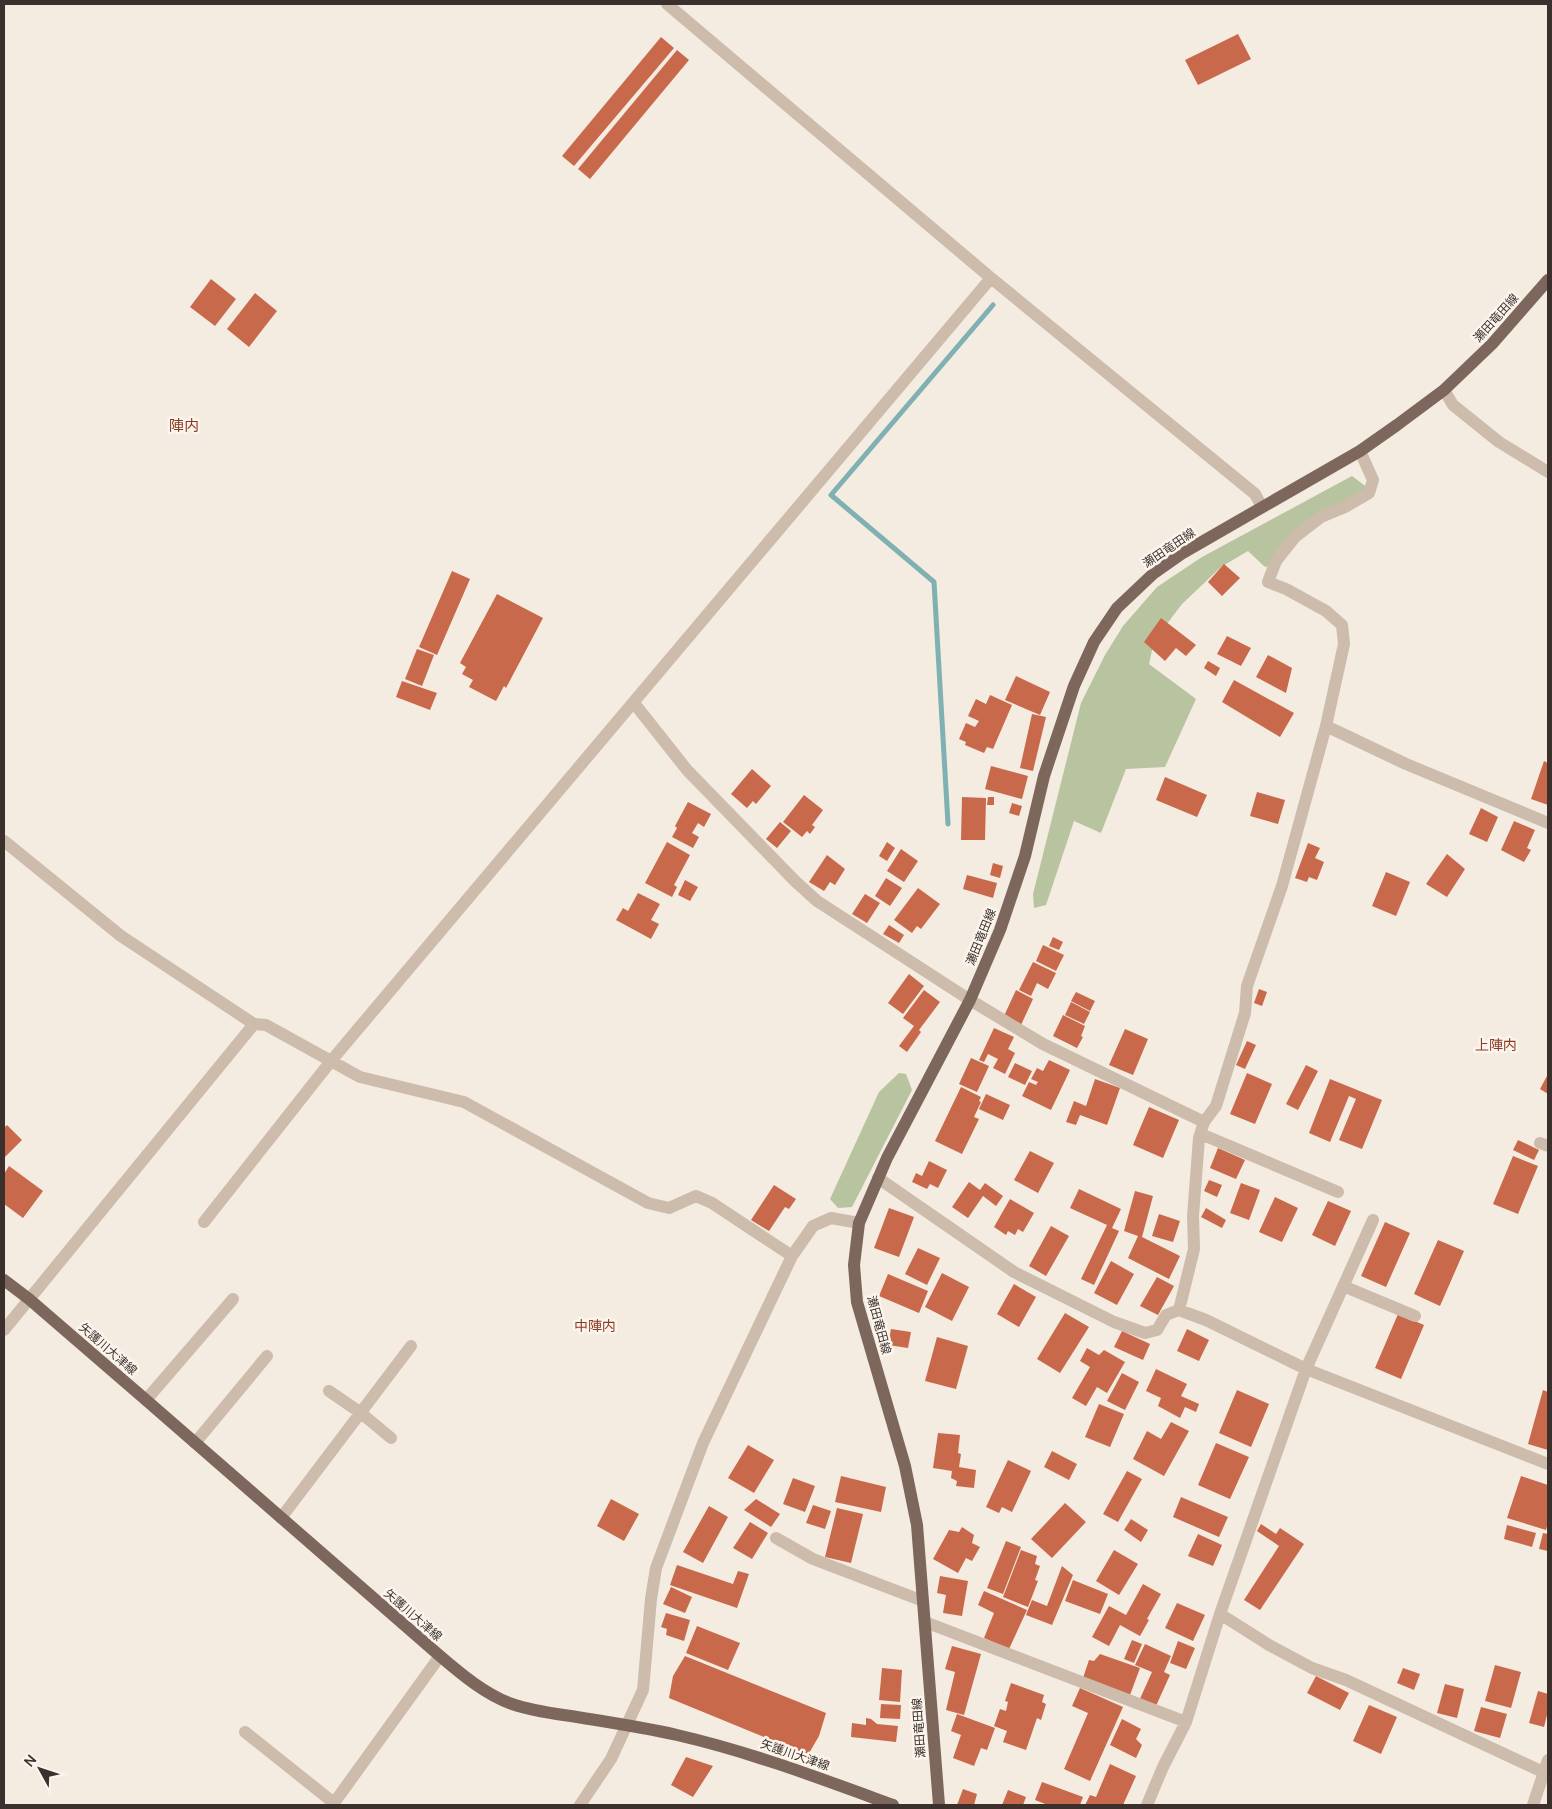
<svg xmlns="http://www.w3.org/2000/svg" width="1552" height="1809" viewBox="0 0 1552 1809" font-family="Manrope,'Noto Sans JP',sans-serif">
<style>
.green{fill:#b8c4a0}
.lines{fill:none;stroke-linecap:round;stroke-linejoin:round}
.stream{stroke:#7fb0b2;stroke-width:5}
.building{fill:#c8694b}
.minor{stroke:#cdbbac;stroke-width:12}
.major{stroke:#7d675c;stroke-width:12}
.labels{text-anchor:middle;stroke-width:5;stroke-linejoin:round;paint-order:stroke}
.street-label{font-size:12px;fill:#3b302b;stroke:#fbf5ee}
.neighbourhood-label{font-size:14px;fill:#8c3b22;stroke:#fbf5ee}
.quarter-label{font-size:15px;fill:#8c3b22;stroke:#fbf5ee}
</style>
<rect width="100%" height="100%" fill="#f4ebe1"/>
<path class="green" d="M1352,476L1368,488L1329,513L1275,564L1265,567L1248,551L1221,567L1182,604L1154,641L1149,664L1196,699L1165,767L1126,769L1101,833L1074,821L1046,905L1034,908L1033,894L1081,703L1105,655L1123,626L1157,587L1202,557Z
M899,1073L906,1074L912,1090L852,1207L838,1208L830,1199L879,1092Z"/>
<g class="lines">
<path class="stream" d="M948,824L934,582L831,495L993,305"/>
</g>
<path class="building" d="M1238,34L1251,59L1198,85L1185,60Z
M661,37L674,48L574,166L562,156Z
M677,50L689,60L590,179L578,169Z
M211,279L236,299L215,326L190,307Z
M255,293L277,311L249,347L227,329Z
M1224,564L1240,578L1222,596L1208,582Z
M452,571L470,579L437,655L419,647Z
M497,594L543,618L506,688L504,686L496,701L469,687L473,680L462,674L466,667L460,663Z
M1161,618L1196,645L1186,656L1176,648L1165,661L1144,642Z
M1227,636L1251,648L1241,666L1217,654Z
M417,649L434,655L422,686L405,679Z
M1268,655L1292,668L1286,693L1256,677Z
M1208,661L1220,668L1216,676L1204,668Z
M1016,676L1050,692L1040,715L1005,700Z
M1234,680L1294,713L1280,737L1222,702Z
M402,681L437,693L430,710L396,697Z
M990,695L1012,705L993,749L987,747L984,753L965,745L966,742L959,739L966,723L975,727L979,721L968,716L976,699L986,704Z
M1032,714L1046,717L1033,771L1020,768Z
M1544,761L1548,763V805L1531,799Z
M991,766L1028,776L1022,799L985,789Z
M752,769L771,786L756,804L753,801L747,808L731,794Z
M1165,777L1207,795L1197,817L1156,800Z
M1257,792L1285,800L1278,824L1250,816Z
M804,795L823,810L812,825L815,827L810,834L807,831L802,837L783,822Z
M962,797L986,798L985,840H961Z
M988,797H994V805H987Z
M688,802L711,814L704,827L698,823L692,833L699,837L693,848L672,837L677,828L675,826Z
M1012,803L1022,806L1019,816L1009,813Z
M1481,808L1498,817L1487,842L1469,834Z
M1514,821L1535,830L1527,848L1531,850L1524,862L1501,850Z
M780,822L791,831L777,848L766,839Z
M667,842L690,855L674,885L677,887L672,897L645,883Z
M887,842L895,848L887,861L879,856Z
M1308,843L1320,848L1315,858L1324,862L1317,880L1309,877L1307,882L1295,878Z
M901,849L918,861L904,882L887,871Z
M1447,854L1465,869L1447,897L1426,884Z
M827,855L845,869L835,885L830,882L824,891L809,882Z
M993,863L1003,866L1000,878L990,875Z
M1386,872L1410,882L1396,916L1372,906Z
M967,875L997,883L993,898L963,889Z
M886,878L902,888L890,906L875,896Z
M685,880L698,887L690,901L678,895Z
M918,888L940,904L921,929L917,926L912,933L894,920Z
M638,893L660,904L651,920L659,924L651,939L616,920L623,908L628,911Z
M865,894L880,903L867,923L852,914Z
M889,925L904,935L899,943L883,934Z
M1053,937L1063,942L1059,950L1049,946Z
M1043,945L1064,955L1056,971L1036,961Z
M1033,962L1056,973L1048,989L1037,983L1031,996L1019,990Z
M909,974L924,986L903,1014L888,1003Z
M1259,989L1267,992L1262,1006L1254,1003Z
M924,990L940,1002L919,1030L921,1032L907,1052L899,1046L914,1026L903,1018Z
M1016,990L1033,999L1021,1025L1004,1016Z
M1076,992L1095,1001L1090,1011L1071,1001Z
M1071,1002L1090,1012L1084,1024L1065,1015Z
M1063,1015L1085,1026L1081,1036L1083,1037L1077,1048L1053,1036Z
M994,1028L1014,1037L1008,1049L1015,1053L1005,1074L993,1068L998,1059L988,1054L984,1062L979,1060Z
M1125,1029L1148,1039L1133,1075L1109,1065Z
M1247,1041L1256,1045L1245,1069L1236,1065Z
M971,1058L989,1066L977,1092L959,1084Z
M1049,1060L1070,1070L1051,1110L1022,1096L1029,1082L1036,1085L1038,1082L1031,1079L1037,1068L1043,1071Z
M1015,1063L1032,1071L1025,1085L1008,1077Z
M1306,1065L1318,1071L1298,1110L1286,1104Z
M1247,1073L1272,1084L1255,1124L1230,1114Z
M1548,1074V1094L1540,1089Z
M1095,1079L1120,1088L1107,1125L1080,1115L1076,1125L1066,1122L1074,1101L1086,1106Z
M1330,1079L1382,1100L1362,1149L1339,1140L1356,1099L1349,1096L1330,1142L1309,1133Z
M961,1087L981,1097L979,1101L981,1102L974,1117L979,1119L962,1154L935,1141Z
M986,1094L1010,1105L1003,1120L979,1109Z
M1149,1107L1179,1120L1163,1158L1133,1145Z
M7,1125L22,1140L4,1158V1128Z
M1518,1140L1539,1150L1534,1160L1513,1150Z
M1218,1148L1245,1160L1236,1179L1210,1168Z
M1030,1151L1054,1163L1038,1193L1014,1180Z
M1513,1156L1538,1166L1518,1214L1493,1204Z
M929,1161L947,1170L938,1188L930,1184L927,1189L912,1182L916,1173L922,1176Z
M9,1166L43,1191L23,1218L4,1204V1174Z
M1209,1180L1222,1185L1217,1197L1204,1191Z
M969,1182L980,1190L985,1183L1003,1196L996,1206L983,1196L968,1218L952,1207Z
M1241,1183L1260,1190L1249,1220L1230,1213Z
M774,1185L796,1199L789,1209L785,1207L769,1231L751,1220Z
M1079,1189L1121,1209L1112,1228L1119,1231L1094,1285L1081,1279L1107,1225L1070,1208Z
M1135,1191L1153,1196L1142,1237L1180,1256L1169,1279L1128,1258L1138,1236L1124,1231Z
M1275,1197L1298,1208L1282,1242L1259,1232Z
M1010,1199L1034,1213L1023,1232L1018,1229L1015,1235L1008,1231L1006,1235L994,1227Z
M1328,1201L1351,1211L1335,1246L1312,1235Z
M889,1208L914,1217L899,1257L874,1248Z
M1206,1208L1226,1220L1222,1228L1201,1217Z
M1159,1214L1180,1221L1173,1242L1152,1236Z
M1385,1222L1410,1233L1386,1287L1361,1276Z
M1051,1226L1069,1236L1046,1276L1029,1266Z
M1438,1240L1464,1251L1440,1306L1414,1294Z
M918,1248L940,1258L927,1285L905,1274Z
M1111,1261L1134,1274L1117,1305L1094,1293Z
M942,1273L969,1287L952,1321L925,1307Z
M888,1274L928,1291L919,1313L879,1296Z
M1157,1277L1174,1286L1158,1315L1140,1306Z
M1014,1284L1036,1297L1019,1327L997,1314Z
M1065,1313L1089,1327L1060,1373L1037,1359Z
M1398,1314L1424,1325L1401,1379L1375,1368Z
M891,1329L911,1332L908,1348L888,1345Z
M1187,1329L1209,1340L1199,1361L1177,1351Z
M1122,1331L1150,1344L1143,1360L1114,1347Z
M937,1337L968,1346L956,1389L925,1381Z
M1087,1348L1099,1355L1104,1350L1125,1362L1107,1393L1097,1387L1086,1406L1072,1398L1090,1367L1080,1361Z
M1156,1369L1187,1384L1181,1396L1199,1404L1196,1412L1185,1407L1180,1418L1158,1406L1161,1398L1146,1391Z
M1122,1373L1139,1382L1125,1410L1107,1401Z
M1237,1390L1269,1404L1251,1447L1219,1433Z
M1543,1390L1548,1392V1450L1528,1444Z
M1099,1404L1124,1414L1110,1447L1085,1437Z
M1171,1422L1189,1431L1164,1476L1133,1459L1147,1431L1161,1439Z
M938,1433L960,1435L958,1453L961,1454L959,1467L976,1470L974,1488L956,1486L957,1481L951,1478L952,1471L933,1468Z
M1216,1443L1249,1457L1230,1499L1198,1485Z
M748,1445L774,1460L754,1493L728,1478Z
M1052,1451L1077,1464L1069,1480L1044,1467Z
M1008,1460L1031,1471L1012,1512L1002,1507L999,1513L986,1507Z
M1127,1471L1142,1479L1118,1522L1103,1514Z
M841,1476L886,1487L881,1512L835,1502Z
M1521,1476L1548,1485V1523L1546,1530L1507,1518Z
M793,1478L815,1486L805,1512L783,1504Z
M1181,1497L1228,1517L1219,1537L1173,1517Z
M611,1499L639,1514L624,1541L597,1526Z
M756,1499L780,1514L771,1527L744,1510Z
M1065,1503L1086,1522L1052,1558L1031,1539Z
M813,1505L831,1511L825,1529L806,1523Z
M709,1506L728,1517L703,1563L683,1552Z
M837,1508L863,1514L851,1563L825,1557Z
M1131,1519L1148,1530L1141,1542L1124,1530Z
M750,1522L768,1533L752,1559L733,1548Z
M1261,1524L1276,1534L1280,1528L1304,1544L1260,1610L1244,1600L1279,1546L1257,1531Z
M1507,1525L1536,1533L1532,1547L1504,1539Z
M962,1527L974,1535L972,1543L980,1547L972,1561L966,1558L958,1573L933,1559L949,1530L959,1532Z
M1543,1533L1548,1534V1551L1539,1549Z
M1198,1534L1222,1545L1213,1566L1188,1556Z
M1006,1541L1021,1547L1003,1594L987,1588Z
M1021,1550L1037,1556L1035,1564L1040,1566L1035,1580L1038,1581L1028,1607L1003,1597Z
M1114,1550L1138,1564L1119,1595L1096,1581Z
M677,1565L733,1584L738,1571L749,1574L737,1608L670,1585Z
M1062,1566L1073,1575L1052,1625L1026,1615L1032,1600L1047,1606Z
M940,1576L968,1581L962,1616L943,1613L946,1595L937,1593Z
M1073,1580L1108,1594L1100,1614L1065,1601Z
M1143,1584L1161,1594L1147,1619L1149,1620L1140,1636L1120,1625L1109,1646L1092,1637L1109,1606L1126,1615Z
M671,1587L692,1597L685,1613L663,1604Z
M984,1591L1027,1610L1009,1649L984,1638L994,1613L978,1605Z
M1177,1603L1205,1615L1193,1641L1165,1628Z
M666,1613L690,1620L684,1641L666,1635L667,1629L661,1627Z
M697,1626L740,1643L728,1670L686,1653Z
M1132,1640L1142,1644L1134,1663L1124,1659Z
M1178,1641L1195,1648L1186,1669L1170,1663Z
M1145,1644L1171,1656L1164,1672L1170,1675L1155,1708L1139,1701L1152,1672L1135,1665Z
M952,1646L981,1654L964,1715L946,1710L955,1672L945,1669Z
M1100,1654L1140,1668L1130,1695L1083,1678L1089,1660L1094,1661Z
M685,1656L826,1713L819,1736L808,1755L669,1698L673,1676Z
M1495,1665L1521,1672L1511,1708L1485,1701Z
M882,1668L902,1670L900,1702L879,1700Z
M1403,1668L1420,1674L1414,1690L1397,1683Z
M1316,1676L1349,1693L1340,1710L1307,1693Z
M1011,1683L1044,1695L1042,1702L1046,1704L1041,1720L1037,1718L1026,1750L1003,1742L1007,1731L994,1726L1000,1709L1006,1711L1008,1702L1005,1701Z
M1445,1684L1464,1689L1457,1718L1437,1713Z
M1080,1688L1123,1707L1090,1781L1064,1769L1088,1713L1072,1706Z
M1538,1691L1548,1694V1711L1544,1727L1529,1723Z
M881,1704L901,1705L900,1719L880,1718Z
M1369,1705L1397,1717L1381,1754L1353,1741Z
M1481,1707L1507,1714L1500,1738L1474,1731Z
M957,1714L995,1728L987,1750L981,1748L974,1766L953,1758L961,1735L951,1731Z
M866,1718L871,1719L877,1724L898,1726L896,1742L851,1737L852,1723L866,1725Z
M1122,1719L1141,1729L1136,1739L1142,1745L1136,1758L1110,1745Z
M686,1757L713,1766L693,1797L671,1785Z
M1110,1764L1136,1776L1123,1805H1085L1090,1795L1096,1797Z
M1042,1782L1083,1797L1080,1805H1048L1035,1800Z
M963,1789L977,1794L974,1805H957Z
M1008,1790L1026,1797L1023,1805H1002Z"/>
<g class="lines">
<path class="minor" d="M667,4L991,278L1255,494L1262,507
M1444,390L1453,405L1499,442L1548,472
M634,703L687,770L796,882L817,901L970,1000L1043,1044L1204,1122
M1326,726L1406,764L1548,823
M4,841L121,936L254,1024
M1201,1134L1338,1192
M1540,1143L1548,1146
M878,1178L1014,1272L1114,1322L1145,1333L1157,1330L1166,1315L1179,1310L1206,1320L1306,1369L1548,1464
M204,1222L331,1061L360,1077L464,1102L648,1203L669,1208L696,1196L712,1203L792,1256
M1343,1286L1415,1316
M1179,1310L1194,1249L1193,1216L1199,1138L1204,1122L1216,1106L1245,1013L1247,986L1282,886L1326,726L1344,644L1342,625L1326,611L1286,589L1268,582L1276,561L1295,537L1321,517L1345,507L1369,493L1373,480L1360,451
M4,1330L254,1024L266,1025L331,1061L991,278
M329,1391L361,1413L391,1438
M146,1400L233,1299
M195,1443L267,1356
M281,1518L411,1346
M776,1538L813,1559L923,1601
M1220,1614L1269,1645L1312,1668L1346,1680L1545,1773
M925,1622L1186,1722
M245,1732L334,1803L440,1656
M580,1805L611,1759L643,1690L651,1599L656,1568L703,1443L792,1256L813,1226L831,1218L859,1223
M1147,1805L1163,1767L1186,1722L1220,1614L1306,1369L1373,1220
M1533,1805L1548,1760"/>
<path class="major" d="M4,1280L29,1299L146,1400L440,1656C461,1674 486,1695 512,1704C535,1712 559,1714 583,1718C614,1723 646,1728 677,1735C751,1752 822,1779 893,1805
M939,1805L917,1525L905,1466L857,1302L854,1265L859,1223L887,1158L970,1000L1000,930L1025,856L1044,776L1074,686L1094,642L1117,608L1154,573L1181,554L1360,451L1397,425L1444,390L1492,344L1548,280"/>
</g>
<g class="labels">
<g class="street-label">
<text transform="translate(1496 318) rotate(-48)" y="4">瀬田竜田線</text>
<text transform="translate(1169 548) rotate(-34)" y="4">瀬田竜田線</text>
<text transform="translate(981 937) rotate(-68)" y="4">瀬田竜田線</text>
<text transform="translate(879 1325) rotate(75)" y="4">瀬田竜田線</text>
<text transform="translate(108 1349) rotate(41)" y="4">矢護川大津線</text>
<text transform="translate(413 1615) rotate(41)" y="4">矢護川大津線</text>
<text transform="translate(919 1728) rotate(-94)" y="4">瀬田竜田線</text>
<text transform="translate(795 1755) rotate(19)" y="4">矢護川大津線</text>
</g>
<g class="neighbourhood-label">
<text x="1496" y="1050">上陣内</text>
<text x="595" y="1331">中陣内</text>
</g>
<g class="quarter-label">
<text x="184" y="431">陣内</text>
</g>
</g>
<rect width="1552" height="1809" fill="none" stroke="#3b302b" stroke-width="10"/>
<g transform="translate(40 1769) rotate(310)" stroke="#fbf5ee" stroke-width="4" paint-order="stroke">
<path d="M0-4L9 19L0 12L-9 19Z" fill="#3b302b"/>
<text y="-8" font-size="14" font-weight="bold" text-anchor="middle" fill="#3b302b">N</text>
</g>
</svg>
